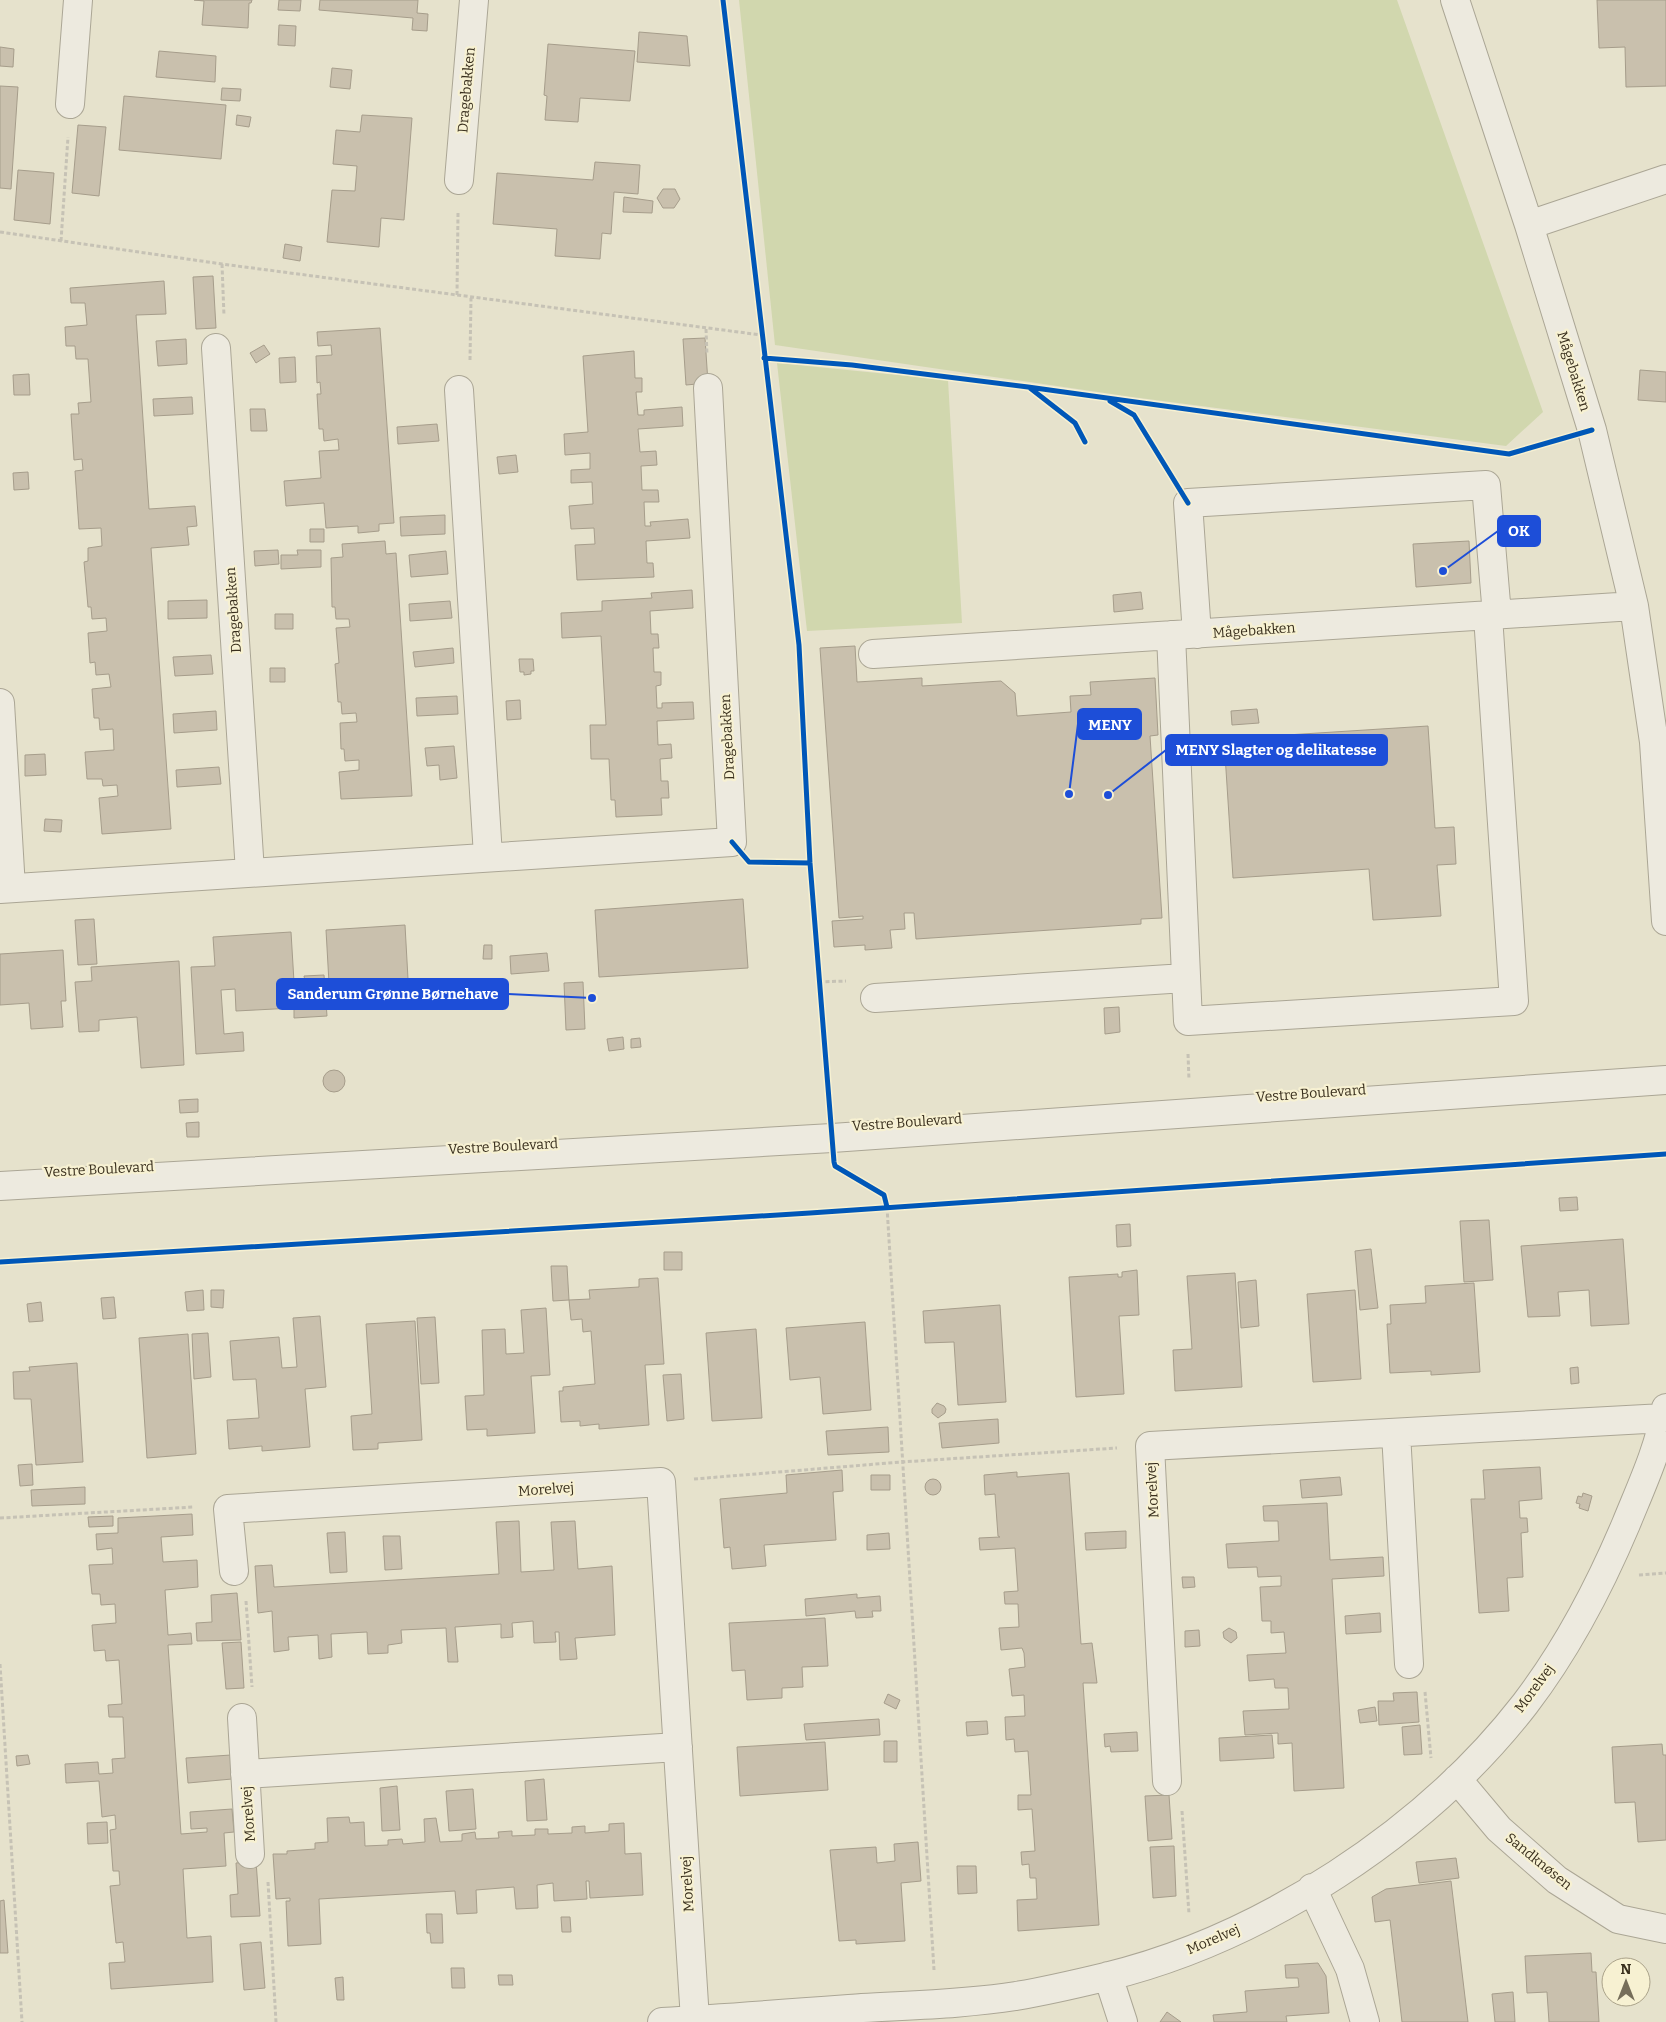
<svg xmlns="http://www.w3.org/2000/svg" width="1666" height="2022" viewBox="0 0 1666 2022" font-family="Bitter,serif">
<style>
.green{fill:#d1d7ae}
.building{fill:#c9c0ad;stroke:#a69d8b}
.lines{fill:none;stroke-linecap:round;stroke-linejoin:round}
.minor-casing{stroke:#aba695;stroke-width:30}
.path{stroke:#c6c2b5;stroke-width:3;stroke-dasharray:4 2.5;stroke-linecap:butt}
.minor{stroke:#edeadf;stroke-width:28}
.cycleway-casing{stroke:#f7f1d2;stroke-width:8}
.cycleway{stroke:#0057b8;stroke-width:5}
.labels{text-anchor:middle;stroke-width:4.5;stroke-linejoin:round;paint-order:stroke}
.street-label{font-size:14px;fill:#392f1d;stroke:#f7f1d2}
.leader{fill:none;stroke:#1d4ed8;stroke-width:2}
.callout-dot{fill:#1d4ed8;stroke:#f7f1d2;stroke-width:2}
.callout{fill:#1d4ed8;stroke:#1d4ed8;stroke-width:2}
.callout-label{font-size:15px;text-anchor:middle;font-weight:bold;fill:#fff}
</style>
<rect width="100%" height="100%" fill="#e6e2cc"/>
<path class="green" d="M739,0H1397L1543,412L1506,446L1132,397L775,345Z
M777,363L948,380L962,623L807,631Z"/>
<path class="building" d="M194,0H252L251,3H249L248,28L202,25L204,1Z
M279,0H301L300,11L278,10Z
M320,0H418L417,13L428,14L427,31L412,30L413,18L319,10Z
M1597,0H1666V86L1626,87L1625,47L1599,48Z
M279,25L296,26L295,46L278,45Z
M639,32L687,36L690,66L637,62Z
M548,44L635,51L630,101L580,98L578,122L545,120L547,96L544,95Z
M0,47L14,49L13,67L0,66Z
M159,51L216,56L215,82L156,77Z
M332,68L352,70L350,89L330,87Z
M0,86L18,87L11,189L0,188Z
M222,88L241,89L240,101L221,100Z
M124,96L226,105L221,159L119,150Z
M237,115L251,117L249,127L236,125Z
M362,115L412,118L404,220L381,218L379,247L327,242L332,190L355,191L357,166L333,164L336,130L360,132Z
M78,125L106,127L99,196L72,193Z
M595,162L640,165L638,194L614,192L611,234L602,233L600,259L555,256L557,229L493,224L497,173L593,180Z
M18,170L54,173L50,224L14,220Z
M663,189H675L680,199L674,208H663L657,198Z
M624,197L653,201L652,213L623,212Z
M285,244L302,247L300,261L283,258Z
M213,276L216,328L196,329L193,277Z
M164,281L166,314L136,315L149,509L195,506L197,526L187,527L189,545L151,548L171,829L102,834L99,798L118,796L117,785L103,786L102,779H87L85,752L114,750L113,729L100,730L99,718H94L92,689L111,687L109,674L96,675L95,662L90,663L88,633L107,631L106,618L92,619L91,607H88L84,562L88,561V548L102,546L101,528L79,529L75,471L83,470L82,459L74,460L71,414H79L78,403L91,402L88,359H76L75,346H66L65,327L87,325L85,303H71L70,288Z
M380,328L394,523L379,524V531L358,533V526L326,528L324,503L286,506L284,481L321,478L319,451L339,450L338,439L324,441L323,429H319L317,394H321L320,382L317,383L316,356L332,355L331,345L318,346L317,332Z
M705,338L708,383L686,385L683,339Z
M186,339L187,364L158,366L156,341Z
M264,345L270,354L256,363L250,353Z
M634,351L635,378H642V392H636L638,415H644V410L682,407L683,426L638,429L640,452L656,451L657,465L641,466L642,490H658L659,502H644L645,526H651L650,522L688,519L690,538L646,541L647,563H653L654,577L577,580L575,545L595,544L594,528L571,529L569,506L593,504L592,482L571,483V470L590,469V453L565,455L564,434L588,432L583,356Z
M295,357L296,382L280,383L279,358Z
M1640,370L1666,372V402L1638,400Z
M29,374L30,395H14L13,375Z
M192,397L193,414L154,416L153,399Z
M250,409H265L267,431H251Z
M437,424L439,441L398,444L397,427Z
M516,455L518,472L499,474L497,457Z
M28,472L29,489L14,490L13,473Z
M445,515V534L401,536L400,517Z
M310,529H324V542H310Z
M385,541L386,554L396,553L412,796L341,799L339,772L359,770V760L345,761L344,749H341L340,723L357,722L356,713L342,714L341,702H338L335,664L339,663L336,628L350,627L349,619H336L335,607H332L331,558L343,557L342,544Z
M1469,541L1471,583L1416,587L1413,544Z
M278,550L279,564L255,566L254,551Z
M297,550H321V567L281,569V555H298Z
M446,551L448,574L411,577L409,555Z
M692,590L693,608L650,611L651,634H658L659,648H653L654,672H661V685L656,686L657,708H662V703L693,702L694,719L657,721L658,745L671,744L672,758L660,759L661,781H668L669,798H661L662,815L616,817L615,800H611L609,759H591L590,725H606L601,636L562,638L561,613L602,611V601L652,598L651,593Z
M1141,592L1143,609L1114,612L1113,595Z
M207,600V618L168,619V601Z
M450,601L452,618L410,621L409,604Z
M275,614H293V629H275Z
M855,646L857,682L922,678V686L1001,681L1015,693L1017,716L1071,712L1070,696L1091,695L1090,682L1155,678L1158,735L1150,736L1162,918L1141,919V924L916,939L914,913H904L905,929L890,930L892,948L865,950V945L834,947L832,921L863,919V916L839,918L820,648Z
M453,648L454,663L415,667L413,652Z
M211,655L213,674L175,676L173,657Z
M519,659H533L534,671H531V674L524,675V672H520Z
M270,668H285V682H270Z
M457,696L458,714L417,716L416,698Z
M520,700L521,719L507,720L506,701Z
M1257,709L1259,723L1232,725L1231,711Z
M216,711L217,730L174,733L173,714Z
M1428,726L1435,828L1454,827L1456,864L1437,865L1441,916L1373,920L1369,869L1233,878L1224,739Z
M454,746L457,778L440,780L439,765L427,766L425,748Z
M45,754L46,775L25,776V755Z
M219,767L221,784L177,787L176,770Z
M45,819L62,820L61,832L44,831Z
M743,899L748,968L599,977L595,910Z
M94,919L97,964L78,965L75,920Z
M405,925L408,979L382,980L383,998L349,1000L348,981L329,983L326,930Z
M291,932L294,982L305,981L304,976L324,975L327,1016L294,1018V1008L236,1011L235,989L221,990L224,1034L243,1032L244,1051L196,1054L191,967L215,966L213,937Z
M484,945H492V959H483Z
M63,950L66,1001H61L63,1027L31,1029L29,1003L0,1005V954Z
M547,953L549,971L511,974L510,956Z
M179,961L184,1065L141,1068L137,1017L99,1020V1031L79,1032L75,982L92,981L91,967Z
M583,982L585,1029L566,1030L564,983Z
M1119,1007L1120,1032L1105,1034L1104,1008Z
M623,1037L624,1049L609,1051L607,1039Z
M640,1038L641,1047L631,1048V1039Z
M323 1081a11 11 0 1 1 22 0a11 11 0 1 1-22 0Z
M198,1099V1112L180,1113L179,1100Z
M199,1122V1137H187L186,1123Z
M1577,1197L1578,1210L1560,1211L1559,1198Z
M1489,1220L1493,1280L1464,1282L1460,1221Z
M1130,1224L1131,1246L1117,1247L1116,1225Z
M1623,1239L1629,1324L1591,1326L1589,1290L1558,1292L1560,1316L1528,1317L1521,1246Z
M1371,1249L1378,1308L1360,1310L1355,1251Z
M664,1252H682V1270H664Z
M551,1266H567L569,1300L553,1301Z
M1137,1270L1139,1315L1119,1316L1124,1394L1076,1397L1069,1277L1118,1274V1277H1122V1272Z
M1235,1273L1242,1387L1175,1391L1173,1350L1192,1349L1187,1276Z
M658,1278L664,1364L645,1365L649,1425L599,1429V1424L580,1426V1421L561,1422L559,1391H563V1387L595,1384L591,1331L583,1332L582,1319L571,1320L569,1300L590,1299L589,1290L639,1287V1279Z
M1256,1280L1259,1326L1241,1328L1238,1282Z
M1474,1283L1480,1372L1431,1375V1371L1390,1373L1387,1324H1391L1390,1305L1426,1303L1425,1286Z
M203,1290L204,1310L187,1311L185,1292Z
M211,1290H224L223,1308L211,1307Z
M1355,1290L1361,1379L1313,1382L1307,1294Z
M114,1297L116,1318L103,1319L101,1298Z
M41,1302L43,1321L29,1322L27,1304Z
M1000,1305L1006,1402L958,1405L954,1342L925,1343L923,1311Z
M546,1308L550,1375L531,1376L535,1433L487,1436V1429L467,1430L465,1396L484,1395L482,1330L505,1329L506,1354L524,1353L521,1310Z
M320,1316L326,1387L305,1389L310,1447L262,1451V1446L229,1449L227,1420L259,1418L256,1379L233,1380L230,1341L279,1337L282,1368L297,1367L293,1318Z
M435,1317L439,1383L421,1384L417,1318Z
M415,1321L422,1440L378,1443V1449L353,1450L351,1416L372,1414L366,1324Z
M865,1322L871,1410L823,1414L820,1377L790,1380L786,1328Z
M756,1329L762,1418L712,1421L706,1333Z
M208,1333L211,1377L194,1379L192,1334Z
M188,1334L196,1454L147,1458L139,1338Z
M77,1363L83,1462L36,1465L31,1399H14L13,1372L30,1371L29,1367Z
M1578,1367L1579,1383L1571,1384L1570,1368Z
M681,1374L684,1419L667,1421L663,1375Z
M937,1403L944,1406L946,1409L945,1413L938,1418L932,1413V1409Z
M998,1419L999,1443L942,1448L939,1423Z
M888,1427L889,1452L828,1455L826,1431Z
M32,1464L33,1485L20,1486L18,1465Z
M1540,1467L1542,1499L1519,1501L1520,1518H1527L1528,1532L1521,1533L1523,1577L1507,1578L1509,1611L1479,1613L1471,1499H1485L1483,1470Z
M842,1470L843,1491L833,1492L836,1540L764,1545L766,1566L732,1569L730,1547L724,1548L720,1499L787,1493L786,1475Z
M1017,1472V1477L1069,1473L1081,1644L1092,1643L1097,1683H1083L1099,1925L1018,1931L1017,1900L1037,1899L1036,1878H1030L1029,1864L1022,1865L1021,1852L1035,1851L1032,1809L1018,1810V1795H1031L1028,1751L1015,1752L1014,1739L1006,1740L1005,1717L1025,1716L1024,1695L1012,1696L1009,1669L1025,1667L1024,1653L1022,1648L1001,1650L999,1628L1019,1627L1018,1604H1005L1004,1592L1018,1591L1015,1548L980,1550L979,1538L1000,1537L998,1536L995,1494L985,1495L984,1475Z
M871,1475H890V1490H871Z
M1340,1477L1342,1495L1302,1498L1300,1480Z
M925 1487a8 8 0 1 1 16 0a8 8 0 1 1-16 0Z
M85,1487V1504L32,1506L31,1490Z
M1583,1493L1592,1496L1588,1511L1579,1508L1580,1504L1576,1503L1578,1496L1582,1497Z
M1327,1503L1330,1560L1383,1557L1384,1576L1332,1579L1344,1788L1294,1791L1292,1743L1278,1744V1733L1245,1735L1243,1711L1289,1709L1288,1688H1275L1274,1679L1249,1681L1247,1655L1286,1653L1284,1632L1271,1633V1621H1262L1260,1587L1281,1586V1576L1258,1577L1257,1567L1228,1568L1226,1544L1279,1541L1278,1521H1264L1263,1506Z
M192,1514L193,1535L161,1537L163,1562L197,1560L198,1587L165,1590L168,1635L191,1633L192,1644L168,1645L181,1834L207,1832V1828L191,1829L190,1812L232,1809L234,1832L224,1833L226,1866L183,1869L187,1938L211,1936L213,1982L111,1989L109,1963L125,1962L123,1942L116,1943L110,1886L120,1885L119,1871H113L110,1830L116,1829L115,1815L102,1817L99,1781L66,1783L65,1764L98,1762L99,1774L113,1773L112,1759L125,1758L123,1717H109L108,1705L122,1704L119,1660L106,1661L105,1650L94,1651L92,1625L116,1623L115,1604L101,1605L100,1594H92L89,1565L113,1564L112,1548L97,1550L96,1534L118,1533V1518Z
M113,1516V1526L89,1527L88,1517Z
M519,1521L521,1572L554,1570L551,1522L575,1521L578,1569L612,1566L615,1635L575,1638L577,1659L560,1660L559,1632H555L556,1642L534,1643L533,1621L512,1623L513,1637L501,1638V1624L455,1627L458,1662H448L446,1628L401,1630L402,1643L388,1645V1653L368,1654L367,1632L331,1634L332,1657L319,1659L318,1635L288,1637L289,1650L274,1652L272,1611L258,1613L255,1566L272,1565L274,1587L499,1574L496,1522Z
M1126,1531V1548L1086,1550L1085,1533Z
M345,1532L347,1572L330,1573L327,1533Z
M889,1533L890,1549L867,1550V1535Z
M383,1536H400L402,1569L385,1570Z
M1182,1577H1194L1195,1587L1183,1588Z
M237,1593L241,1640L197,1641L196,1623L212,1622L211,1595Z
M857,1594V1598L880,1596L881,1611H872L873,1617L856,1618L855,1611L806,1616L805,1599Z
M1380,1613L1381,1632L1346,1634L1345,1616Z
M825,1618L828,1666L802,1667L803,1687L782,1688V1698L747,1700L745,1670L732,1671L729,1623Z
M1229,1628L1236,1632L1237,1638L1231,1643L1224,1638L1223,1632Z
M1199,1630L1200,1646L1185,1647V1631Z
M241,1642L244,1688L226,1689L222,1643Z
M1417,1692L1419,1722L1379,1725L1378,1701H1394L1393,1693Z
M888,1694L900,1700L896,1709L884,1703Z
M1375,1707L1377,1721L1360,1723L1358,1710Z
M879,1719L880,1735L806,1740L804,1724Z
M987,1721L988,1734L967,1736L966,1722Z
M1420,1725L1422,1754L1404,1755L1402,1727Z
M1137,1732L1138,1751L1111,1752L1110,1746L1105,1747L1104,1734Z
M1272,1735L1274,1758L1220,1761L1219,1738Z
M884,1741H897V1762H884Z
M825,1742L828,1790L740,1796L737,1747Z
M1662,1744L1663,1755H1666V1840L1638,1842L1635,1802L1615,1803L1612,1747Z
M28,1755L30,1764L17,1766L16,1756Z
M231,1755L232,1779L188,1783L186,1758Z
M544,1779L547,1820L527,1821L525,1781Z
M397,1786L400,1830L382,1831L380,1788Z
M473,1789L476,1829L449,1831L446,1791Z
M1169,1795L1172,1839L1148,1841L1145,1796Z
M349,1817L350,1823L364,1822L365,1846L388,1845V1840L402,1839L403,1844L425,1842L424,1819L436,1818L440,1842L462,1841V1834L475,1832L476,1839L499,1838L498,1832L512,1831V1836L535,1835V1829H548V1834L572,1833V1827L585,1826V1833L609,1831V1824L624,1823L625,1854L641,1853L643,1895L590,1898L589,1881H586L587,1899L554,1901L553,1883L537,1885L538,1908L516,1909L514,1887L476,1890L477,1913L457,1914L455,1891L319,1899L321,1944L288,1946L286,1901H290V1898L276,1899L273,1854H287V1851L315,1849V1843L328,1842L327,1818Z
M107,1822L108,1843L88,1844L87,1823Z
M918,1842L921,1881L901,1883L905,1941L856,1944V1940L839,1941L830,1850L876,1847L877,1863L895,1861L894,1844Z
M1174,1846L1176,1896L1153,1898L1150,1847Z
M1456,1858L1459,1878L1419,1883L1416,1862Z
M256,1861L260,1916L231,1917L230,1895L238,1894L236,1863Z
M957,1866H976L977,1893L958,1894Z
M1451,1881L1468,2022H1402L1390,1920L1375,1922L1372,1897L1386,1889Z
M4,1900L8,1953H0V1901Z
M426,1914H442L443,1943H431L430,1933H427Z
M561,1917H570L571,1932H562Z
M261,1942L265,1988L244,1990L240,1944Z
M1591,1953L1592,1972H1596L1599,2022H1549L1547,1992L1527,1993L1525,1956Z
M1318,1963L1326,1976L1329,2013L1286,2016L1287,2022H1214L1213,2015L1247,2012L1245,1991L1299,1987L1298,1978H1286L1285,1965Z
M451,1968H464L465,1988H452Z
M498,1975H512L513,1985H499Z
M343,1977L344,2000H337L335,1978Z
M1513,1992L1515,2022H1495L1492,1994Z
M1167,2012L1181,2022H1160Z"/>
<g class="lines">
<g class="minor-casing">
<path id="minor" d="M1455,0L1529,225L1592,430L1634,606L1654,742L1666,921
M70,104L78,0
M459,180L474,0
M1529,225L1666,179
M216,348L250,872
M459,390L488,856
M1197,634L1188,503L1486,485L1497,615
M1171,635L1188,1021L1514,1001L1488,616
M873,654L1634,606
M0,703L11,888
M0,889L732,842L708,388
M875,998L1185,978
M0,1186L832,1138L1666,1080
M1396,1433L1409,1664
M234,1571L228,1509L661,1482L695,2020
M242,1718L250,1854
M245,1774L678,1747
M1457,1779L1499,1829L1557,1880L1618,1919L1666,1929
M1167,1781L1150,1446L1664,1418
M1312,1888L1350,1969L1365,2022
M1108,1976L1123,2022
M662,2022C729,2018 795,2013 862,2008C913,2005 965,2004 1016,1996C1046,1991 1076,1984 1105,1977C1262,1939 1426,1832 1525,1704C1567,1649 1599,1588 1626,1524C1641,1487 1659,1449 1666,1408"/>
</g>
<path class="path" d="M0,232L222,264L761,335
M61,241L68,137
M222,264L224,316
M457,295L458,213
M706,329L707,355
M470,360L471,298
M819,982L846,981
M1188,1054L1189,1080
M887,1207L934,1970
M694,1479L901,1462L1117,1448
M0,1518L194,1507
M1639,1575L1666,1573
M246,1601L252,1687
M0,1664L22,2022
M1425,1692L1431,1758
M1182,1811L1189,1914
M268,1882L276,2022"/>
<use href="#minor" class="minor"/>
<g class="cycleway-casing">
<path id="cycleway" d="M723,0L799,645L810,863L834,1162L835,1166L884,1195L887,1207
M764,358L852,365L1028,387L1509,454L1592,430
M1030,388L1075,423L1085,442
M1110,401L1134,415L1188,503
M732,842L749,862L810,863
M0,1262L810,1213L1666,1154"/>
</g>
<use href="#cycleway" class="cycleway"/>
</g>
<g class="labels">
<g class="street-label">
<text transform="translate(466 90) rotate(-85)" y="5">Dragebakken</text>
<text transform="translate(1574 371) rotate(73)" y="5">Mågebakken</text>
<text transform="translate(233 610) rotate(-94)" y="5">Dragebakken</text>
<text transform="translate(1254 630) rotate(-4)" y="5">Mågebakken</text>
<text transform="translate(727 737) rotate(-93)" y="5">Dragebakken</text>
<text transform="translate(1311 1093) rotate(-4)" y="5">Vestre Boulevard</text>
<text transform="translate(907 1122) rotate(-4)" y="5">Vestre Boulevard</text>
<text transform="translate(503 1146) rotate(-3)" y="5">Vestre Boulevard</text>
<text transform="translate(99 1169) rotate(-3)" y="5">Vestre Boulevard</text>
<text transform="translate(546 1489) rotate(-4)" y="5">Morelvej</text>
<text transform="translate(1152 1490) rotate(-93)" y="5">Morelvej</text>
<text transform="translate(1534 1688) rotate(-54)" y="5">Morelvej</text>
<text transform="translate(248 1814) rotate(-94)" y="5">Morelvej</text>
<text transform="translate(1539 1861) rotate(39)" y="5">Sandknøsen</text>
<text transform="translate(687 1884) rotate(-93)" y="5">Morelvej</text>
<text transform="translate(1213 1939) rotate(-23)" y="5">Morelvej</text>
</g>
</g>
<path class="leader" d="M1443 571L1498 531M1069 794L1078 724M1108 795L1166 750M592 998L508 994"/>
<g class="callout-dot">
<circle cx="1443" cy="571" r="5"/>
<circle cx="1069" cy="794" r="5"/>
<circle cx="1108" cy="795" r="5"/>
<circle cx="592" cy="998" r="5"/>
</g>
<g class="callout">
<rect x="1498" y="516" width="42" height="30" rx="5"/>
<rect x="1078" y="709" width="63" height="30" rx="5"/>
<rect x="1166" y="735" width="221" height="30" rx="5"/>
<rect x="277" y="979" width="231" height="30" rx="5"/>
</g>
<g class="callout-label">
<text x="1519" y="536">OK</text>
<text x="1110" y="730">MENY</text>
<text x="1276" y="755">MENY Slagter og delikatesse</text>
<text x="393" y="999">Sanderum Grønne Børnehave</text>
</g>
<g transform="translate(1626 1982)"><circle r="24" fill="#f7f1d2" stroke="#aba38a"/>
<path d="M0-4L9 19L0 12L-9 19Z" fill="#766e5a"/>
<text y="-8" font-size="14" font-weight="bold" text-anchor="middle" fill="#392f1d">N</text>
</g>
</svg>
